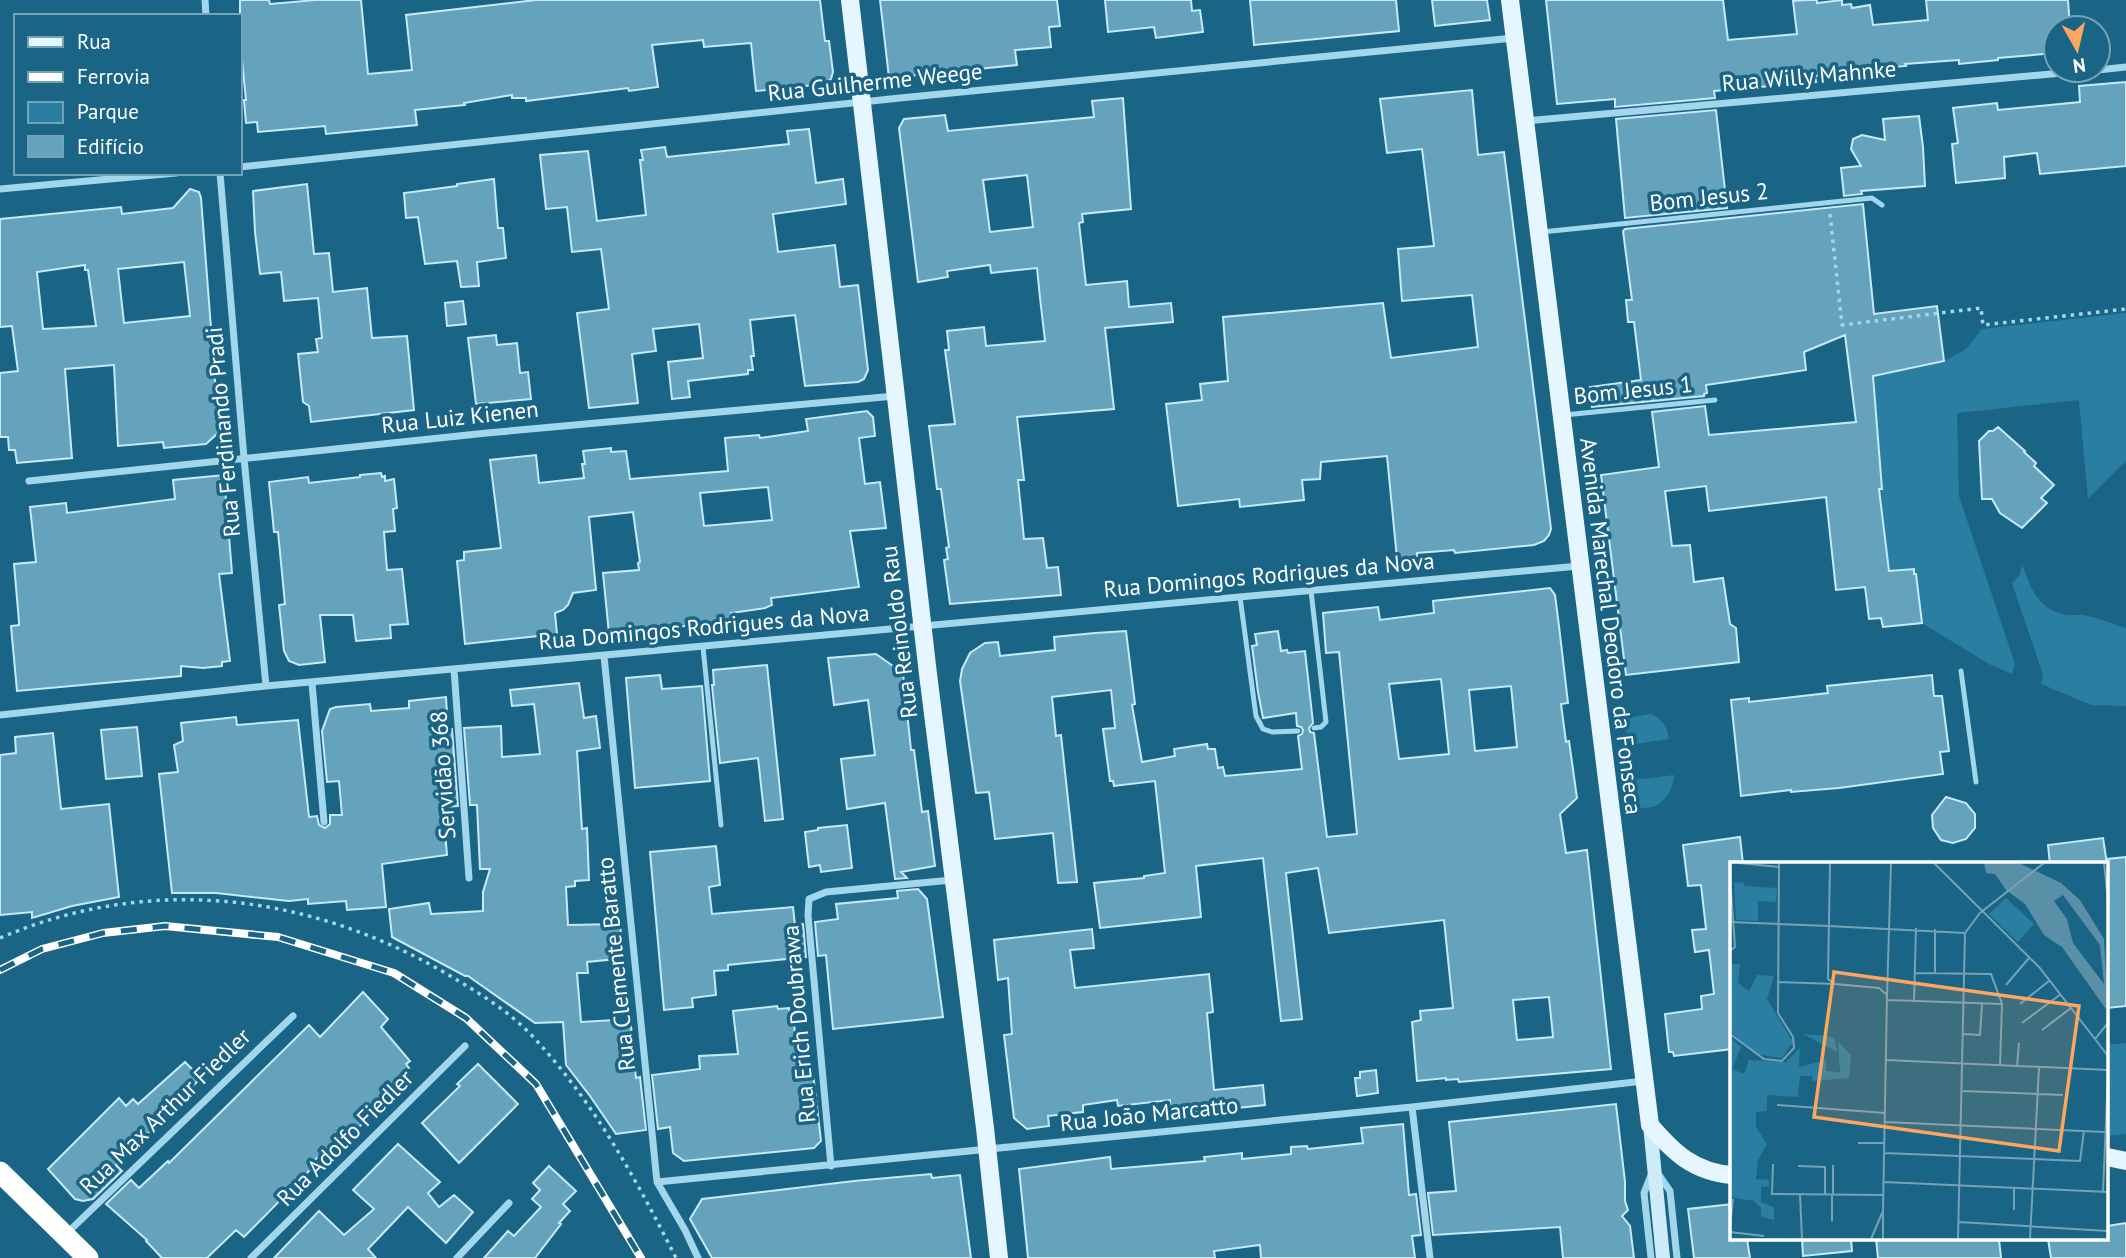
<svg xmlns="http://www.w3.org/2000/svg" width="2126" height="1258" viewBox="0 0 2126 1258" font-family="'PT Sans',sans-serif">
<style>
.green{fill:#2a7ea2}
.building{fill:#65a3bd;stroke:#c6eaf8;stroke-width:2;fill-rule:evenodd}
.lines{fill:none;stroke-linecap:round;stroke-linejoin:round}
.path{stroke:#a1d6eb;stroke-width:3.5;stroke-dasharray:3.5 5;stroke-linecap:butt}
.lane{stroke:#a1d6eb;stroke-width:5}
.street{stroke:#a1d6eb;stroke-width:7}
.secondary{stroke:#cdebf8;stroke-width:14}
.primary{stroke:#e6f6ff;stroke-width:18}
.highway{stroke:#fff;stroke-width:21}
.rail-casing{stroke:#fff;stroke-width:8}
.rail{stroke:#1a6485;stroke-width:5;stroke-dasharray:16;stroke-linecap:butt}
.labels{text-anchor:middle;stroke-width:7;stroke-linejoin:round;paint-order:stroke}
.street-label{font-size:23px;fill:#fff;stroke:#1a6485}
.inset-road{fill:none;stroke:#76a2b6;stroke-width:2}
.view{fill:#fda65d;fill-opacity:0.15;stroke:#fda65d;stroke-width:3.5}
.inset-edge{fill:none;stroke:#fff;stroke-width:3.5}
</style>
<rect width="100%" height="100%" fill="#1a6485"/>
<path class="green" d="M2126,313V461L2088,499L2079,400L1957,413L1959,496L2015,664L2012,674L1989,664L1922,623L1916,574H1914V569L1889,571L1879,489L1882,488L1873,376L1944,361L1966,349L1982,329Z
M2022,563C2030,587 2038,610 2066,615C2072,616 2077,614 2083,615C2097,617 2112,624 2126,628V706L2091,705L2041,684L2043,675L2012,583L2020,575Z
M1651,714C1663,720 1667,726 1669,739L1628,745L1625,718Z
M1674,775C1674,786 1666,802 1655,806C1650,808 1642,808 1636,808L1633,780Z
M2126,1043V1134L2107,1136V1045Z"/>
<path class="building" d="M240,0H269L270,4L316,0H361L368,74L412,70L406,15L536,0H820L825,41H829L833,72L831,79L824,84L756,91L751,43L704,47L703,40L652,45L658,87L629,91L628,88L526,101V98H512V95L464,103L465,105L415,110L417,125L326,134L325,126L258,132L257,122L246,123L244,100H246L240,40Z
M880,0H1057L1060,26L1049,27L1051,47L1015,50L1017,65L889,78Z
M1105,0H1191L1192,11L1200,10L1203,32L1156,38L1154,27L1108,32Z
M1250,0H1396L1399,31L1254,45Z
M1432,0H1487L1490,20L1435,26Z
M1546,0H1723L1728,40L1797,34L1793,1L1806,0H1817V3L1842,0V5L1851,4L1852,8L1870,5L1873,25L1928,20L1926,0H2068L2070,28H2056V53L1998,58V60L1959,64V60L1905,64L1906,66L1843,72L1815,76L1816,82L1714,91L1715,98L1615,107V99L1557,104Z
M2126,82V166L2040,174L2037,153L2004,157L2005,178L1956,183L1952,144L1958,143L1953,108L1997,103L1998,110L2080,102L2079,86Z
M1472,90L1478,155L1504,152L1551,529L1549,535L1544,541L1534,545L1455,553L1454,550L1417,553V557L1397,559L1387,456L1321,462L1320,479L1302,480L1304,500L1240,507L1239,499L1178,506L1166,404L1202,400L1200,384L1228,381L1223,317L1383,303L1391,358L1478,347L1472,295L1402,301L1398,249L1434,246L1422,149L1387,153L1380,99Z
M1123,98L1131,209L1082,214L1083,222L1079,223L1086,285L1127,281L1129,307L1171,303L1173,322L1105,328L1114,409L1017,417L1024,480H1018L1024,539L1043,538L1047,568L1058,567L1061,595L950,604L944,560L948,559L946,548L949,547L941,489H937L929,426L955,424L945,350H949L947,331L984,327L986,346L1045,341L1040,298L1037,268L991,273L990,265L947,271L948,277L918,282L899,128L904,119L945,115L948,131L1094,117L1092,101ZM1027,175L1033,227L990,232L983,180Z
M1716,110L1727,208L1625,218L1616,119Z
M1919,116L1923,147L1925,186L1861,191L1862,194L1844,196L1841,168L1861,166L1851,149L1853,139L1862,135L1885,140L1883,119Z
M809,129L816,183L843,179L846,204L773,214L778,252L835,245L840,287L858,285L868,370L864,379L858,382L805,386L795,315L750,320L754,356H751L753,370H748V374L688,381L690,397L672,399L668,362L703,358L699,324L653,329L656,351L632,354L638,403L589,408L577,313L609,309L601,249L572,252L567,207L546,209L540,155L588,151L597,221L646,215L640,160H643L641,150L665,147L667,157L789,144L787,131Z
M494,179L498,228H503L506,258L477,262L479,286L461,287L457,261L425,264L418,217L406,218L404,193L457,186V184Z
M307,184L314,254L329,253L333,292L367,288L372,338L407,336L414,410L311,422L309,406L303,402L298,354L318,352L316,339L322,338L318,298L284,301L281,272L260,274L255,232L253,191Z
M190,189L199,192L201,198L219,432L206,444L164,448L163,442L118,446L114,365L65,369L72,458L17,463L15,450H9L8,437H0V373L18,371L12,326L0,327V219L121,207L122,214L173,208ZM184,262L190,316L124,323L118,269ZM85,265V270H88L96,326L43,329L37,272Z
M1863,204L1874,314L1937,306L1944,361L1873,376L1882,489H1879L1889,571L1914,569V574H1916L1922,623L1883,627L1881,618L1869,619L1865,587L1836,590L1826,497L1709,511L1706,486L1665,491L1672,546L1690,545L1694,582L1723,578L1730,624L1736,628L1739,662L1626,675L1601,475L1659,467L1652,412L1705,406L1709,435L1856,422L1845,335L1804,352L1806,370L1706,385L1707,393L1704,394V396L1592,407L1590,387L1641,380L1634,322H1628L1626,300H1632L1623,231L1625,229Z
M463,301L466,324L447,326L445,303Z
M496,335L497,345L517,343L520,373L528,372L531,399L476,404L468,338Z
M867,411L873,417L875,436L859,438L865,484L880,482L886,528L850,531L859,587L771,598L772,605L765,608L731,613L732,621L609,634L603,573L639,570L638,563L640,562L633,512L589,517L596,590L573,593L568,605L563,610L555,613L557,634L465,644L457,561L464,560V552L501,548L490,460L536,455L539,483L584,478L582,464H585L583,451L611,448V452L626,451L630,479L728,471L725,438L759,435L760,438L808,431L806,419ZM768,487L772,520L704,526L700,493Z
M1998,427L2025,451L2024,452L2036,463L2034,466L2054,485L2041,498L2047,503L2022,528L2000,513L1992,499H1982L1979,441L1989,431H1993Z
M381,473L382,477L385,476V481L394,479L397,508L393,509L395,531L384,532L387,570L402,569L408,624L390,625L391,638L356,641L353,615H320L325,662L299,665L289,661L284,651L279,605L285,604L278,532H274L269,482L308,477L309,483L360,477V475Z
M224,475L232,573L219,574L230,661L222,662V666L203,668L181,666V676L17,691L11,626L19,625V622L14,564L36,562L30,507L66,503L67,513L175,499L173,480Z
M1550,588L1555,595L1559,626L1568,703L1561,704L1566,742L1569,741L1577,798L1560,814L1566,853L1587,850L1611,1069L1459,1082L1458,1079L1446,1080V1078L1417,1081L1412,1022L1421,1020L1420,1011L1453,1008L1444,920L1329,933L1318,868L1286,873L1302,1019L1281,1021L1263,858L1196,866L1201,917L1100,928L1094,883L1144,878V876L1165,873L1155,781L1114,786L1113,781H1110L1103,729L1115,728L1111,690L1052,697L1056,736L1061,735L1077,882L1058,883L1053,833L995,839L989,792L976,793L960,681L962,669L970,653L985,643L998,642L1000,656L1055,650L1054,637L1095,633L1126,631L1135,704L1132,705L1142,762L1175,756L1174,749L1207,744L1208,749H1215L1218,768L1223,767L1225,776L1302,769L1298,736L1302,734L1303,730L1301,727L1297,726L1296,713L1263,718L1258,692L1252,646L1257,645L1255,634L1278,631L1281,651L1287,650L1288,653L1305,651L1313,723L1309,728L1310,732L1314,733L1327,837L1357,834L1339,652L1326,653L1323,613L1378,607L1380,620L1434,613L1433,601ZM1441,679L1449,754L1399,759L1389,684ZM1511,686L1517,747L1475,751L1469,690ZM1549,997L1553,1037L1517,1040L1513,1000Z
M876,654L903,673L911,750H914L922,812L928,811L935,866L901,872L907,878L895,879L885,803L847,809L841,759L875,755L868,700L834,705L828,658Z
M767,665L783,819L765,821L758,758L720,763L712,685H714L713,670Z
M660,675L662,689L702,686L710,781L635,788L626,678Z
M1932,675L1934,696H1942L1949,751L1940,752L1943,774L1839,788L1791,792V790L1741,796L1731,700L1749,698V702L1828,693L1827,686Z
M579,683L584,718L596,716L600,748L577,751L582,829L587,828L589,880L575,881V886L566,887L568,925L620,924L623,955L617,956V959L587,962L588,973H577L581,1022L615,1020L616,1027L631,1026L636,1078L640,1077L646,1130L616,1134L590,1096L566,1065L563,1022L535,1023L468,976H465L392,937L389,909L429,903L431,914L483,911V892L490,869H480L477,805H470L464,728L501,726L502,757L540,754L534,704L512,706L510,690Z
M446,697L448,729H452L458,806L443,807L447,855L382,864L386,907L347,910L346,901L308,904V899L289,901L216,893H172L159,774L178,772L174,745L183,741L181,723L236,717L237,725L298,720L309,817L317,816L319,825L325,828L330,824V815H342L339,781L327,782L322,731L330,709L336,707L370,704L371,711L409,708V701Z
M137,727L142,776L106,779L101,730Z
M53,733L61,809L109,804L119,897L72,906L32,918V912L0,915V755L16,753L15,737Z
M1946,797L1966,803L1975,814V828L1966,839L1953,843L1941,840L1933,828L1932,815Z
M847,825L852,868L821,872L820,865L809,867L805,832L818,830V828Z
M1740,837L1743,864H1732V1049L1674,1056L1673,1052H1669L1665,1014L1702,1009L1701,996L1714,994L1709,950L1695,952L1692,930L1706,929L1701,885L1688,886L1683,845Z
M2103,838L2107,864H2050L2048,845Z
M716,846L720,885L709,887L712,914L793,907L795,925L803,924L806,957L728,965V970L714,971L716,995L692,998L693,1007L664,1010L650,852Z
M2126,857V1006L2107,1008V859Z
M918,889L927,899L943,1017L833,1029L826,955L818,956L815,922L838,919L836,904L898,898L897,891Z
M1092,929L1094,948L1070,950L1075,988L1209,974L1213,1012L1207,1013L1214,1090L1263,1085L1265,1105L1171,1115L1170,1100L1118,1106L1117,1100L1083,1105V1112L1048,1116L1049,1126L1027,1129L1014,1118L1004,1035L1012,1034L1008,978L998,980L994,940Z
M363,992L388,1019L381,1027L410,1061L406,1064L409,1068L395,1082L394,1092L356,1130H346L315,1160L317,1163L244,1237L236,1230L207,1258H162L146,1241L147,1240L106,1204L131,1180L139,1188L168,1161L169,1163L309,1025L320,1037Z
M777,1006L778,1009L789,1008L791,1024H794L800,1075L813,1073L821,1141L814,1148L684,1161L673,1153L670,1127L658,1129L652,1075L700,1069L699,1056L738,1054L733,1011Z
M185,1062L201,1078L165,1113L167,1115L116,1165L122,1171L93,1199L83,1201L75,1199L48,1169L119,1098L126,1106L133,1099L138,1104Z
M478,1064L518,1104L459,1163L422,1123L460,1086L457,1084Z
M1376,1070L1378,1093L1357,1096L1355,1078H1360V1072Z
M1616,1104L1625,1182V1201L1628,1210L1622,1216L1630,1226L1634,1258H1563L1560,1227L1433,1235L1428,1193L1456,1191L1449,1122Z
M1403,1124L1409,1195L1416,1194L1421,1235L1412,1236L1415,1258H1261L1260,1245L1214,1251L1215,1258H1028L1019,1169L1110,1157L1111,1169L1205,1161L1204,1157L1242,1153V1159L1291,1154V1147L1307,1146L1308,1149L1363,1143L1361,1128Z
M398,1144L440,1182L428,1193L439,1207L454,1195L473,1212L446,1243L408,1207L368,1249L376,1258H274L319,1211L344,1235L374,1209L353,1190Z
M549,1166L576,1191L563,1204L570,1211L559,1223L561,1224L535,1258H484L508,1231L514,1236L541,1207L532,1199L540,1190L533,1183Z
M931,1174L932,1178L960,1175L971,1258H712L690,1219L702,1199L854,1181Z
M1732,1204V1239H1747L1750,1258H1694L1688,1209Z
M2126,1223V1258H2051L2048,1239H2107V1226Z
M1802,1239H1851L1852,1251L1803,1256Z
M1876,1239H1999L2001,1258H1878Z"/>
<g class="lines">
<path class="path" d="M1830,214L1842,325L1981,308L1983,325L2126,309
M0,938C149,874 309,893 447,974C479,993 511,1012 536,1040C595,1104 637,1181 676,1258"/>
<path class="lane" d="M1542,232L1872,198L1882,205
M1564,415L1715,400
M1311,591L1326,722L1321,727L1314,728
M1240,597L1256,716L1263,729L1272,732L1298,731
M703,647L721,825
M1961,671L1976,782"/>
<path class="street" d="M205,0L206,16
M2098,70L2126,67
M1525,121L2096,70
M240,167L900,98L1514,38
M220,173L244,458L266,686
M0,189L176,173
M29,481L487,433L895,396
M604,656L657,1182L685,1230L698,1258
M454,669L469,878
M312,683L324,822
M0,715L266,686L1579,566
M1412,1107L1430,1258
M831,1166L808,915L809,899L826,892L952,880
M1659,1175L1670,1191L1677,1258
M657,1182L1412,1107L1644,1081
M65,1235L293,1016
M251,1258L465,1046
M457,1258L509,1203
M1651,1258L1644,1193L1651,1175"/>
<path class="secondary" d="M1650,1125L1663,1258"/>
<path class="primary" d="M850,0L928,674L985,1128L999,1258
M1510,0L1650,1125C1674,1153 1694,1172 1732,1175
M2107,1157L2126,1161"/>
<path class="highway" d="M0,1172L88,1258"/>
<g class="rail-casing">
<path id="rail" d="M0,970L42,949L103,933L165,926L278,937L394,973L466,1018L536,1084L641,1258"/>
</g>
<use href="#rail" class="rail"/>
</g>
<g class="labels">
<g class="street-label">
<text transform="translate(1809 76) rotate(-5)" y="8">Rua Willy Mahnke</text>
<text transform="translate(875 82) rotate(-6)" y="8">Rua Guilherme Weege</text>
<text transform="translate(1709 197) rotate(-6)" y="8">Bom Jesus 2</text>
<text transform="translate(1633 390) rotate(-6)" y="8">Bom Jesus 1</text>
<text transform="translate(460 417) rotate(-6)" y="8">Rua Luiz Kienen</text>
<text transform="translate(223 432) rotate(-95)" y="8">Rua Ferdinando Pradi</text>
<text transform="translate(1269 575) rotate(-5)" y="8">Rua Domingos Rodrigues da Nova</text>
<text transform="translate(1611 626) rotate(83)" y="8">Avenida Marechal Deodoro da Fonseca</text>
<text transform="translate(704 627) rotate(-5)" y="8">Rua Domingos Rodrigues da Nova</text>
<text transform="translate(899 632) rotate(-97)" y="8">Rua Reinoldo Rau</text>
<text transform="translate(443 775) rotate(-94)" y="8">Servidão 368</text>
<text transform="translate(616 964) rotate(-96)" y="8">Rua Clemente Baratto</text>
<text transform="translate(799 1024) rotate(-95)" y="8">Rua Erich Doubrawa</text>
<text transform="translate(165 1111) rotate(-44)" y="8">Rua Max Arthur Fiedler</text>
<text transform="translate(1149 1114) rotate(-6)" y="8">Rua João Marcatto</text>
<text transform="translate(345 1138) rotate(-45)" y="8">Rua Adolfo Fiedler</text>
</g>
</g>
<g transform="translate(1730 862)">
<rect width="378" height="378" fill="#1a6485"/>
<path d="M14,20V24L47,26L46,40L28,39V59L6,58L4,21ZM276,36L304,62L288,80L259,52ZM0,102H10L8,121L19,129L27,113L44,114L37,137L63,180L52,196L25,192L0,169ZM73,172L99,174L105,177L107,190ZM0,175L11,185L2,207L14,212L19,198L56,200L70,186L69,205L96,198V209L110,210L108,179L121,193L119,216L83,219L82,214H70L68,235L37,233V249L26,250V265L37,282L28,298L26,317L39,318V324L31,325V340L44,345V358L31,355V346L24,339L0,335Z" fill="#2a7ea2"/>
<path d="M254,1H289L331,21L350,38L374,77L378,150L332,85L314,73L295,42L276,28L265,12L256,11ZM333,33L370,83L374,122L343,81L337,57L324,39Z" fill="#5a90a7" fill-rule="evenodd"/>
<path class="inset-road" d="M9,1L49,5M100,1L98,117L105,122L149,126L157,133L153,349L141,377M204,1L309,105L365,177L378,161M374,1L378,38M0,14L5,85L0,89M0,60L98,64M98,64L235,71M185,111L261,112L272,142L270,204M205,111V67M47,120L105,122M276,123L299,96M157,133L161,1M157,138L272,142M184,139L186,66M290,142L319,119M292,161L331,132M312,168L341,146M0,172L34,197L52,199L64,186L63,175L48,151L49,1M233,172L250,173L252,142M365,177L378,194M156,198L378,208M287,205L289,181M232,229L333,233M47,243L155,251M155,260L375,270M128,281H155M154,291L350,299L354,269M43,302L42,332L153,333M103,303V333M68,304L95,305V333M154,320L378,330M373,330L378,212M70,333L72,377M102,333V359M284,348V325M153,350V377M229,360L378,369M0,365L3,337M0,370L34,374M228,377L235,71L250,51L314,1M300,377L309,206"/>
<path class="view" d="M104,110L349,144L329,289L84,255Z"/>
<rect width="378" height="378" class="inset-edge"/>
</g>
<rect x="14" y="14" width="228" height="161" fill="#1a6485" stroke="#76a2b6" stroke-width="2"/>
<rect x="28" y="37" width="35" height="10" fill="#e6f6ff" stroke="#76a2b6" stroke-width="2"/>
<text x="77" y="49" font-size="21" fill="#ffffff">Rua</text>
<rect x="28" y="72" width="35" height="10" fill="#ffffff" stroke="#76a2b6" stroke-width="2"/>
<text x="77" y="84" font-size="21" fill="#ffffff">Ferrovia</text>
<rect x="28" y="102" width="35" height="21" fill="#2a7ea2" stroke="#76a2b6" stroke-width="2"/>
<text x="77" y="119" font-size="21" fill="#ffffff">Parque</text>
<rect x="28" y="136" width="35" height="21" fill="#65a3bd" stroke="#76a2b6" stroke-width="2"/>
<text x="77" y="154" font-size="21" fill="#ffffff">Edifício</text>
<g transform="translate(2077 49) rotate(172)"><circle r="33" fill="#1a6485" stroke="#76a2b6" stroke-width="2"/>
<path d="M0-5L12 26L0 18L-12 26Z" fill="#fda65d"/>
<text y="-10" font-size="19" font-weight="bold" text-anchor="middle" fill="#ffffff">N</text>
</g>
</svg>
